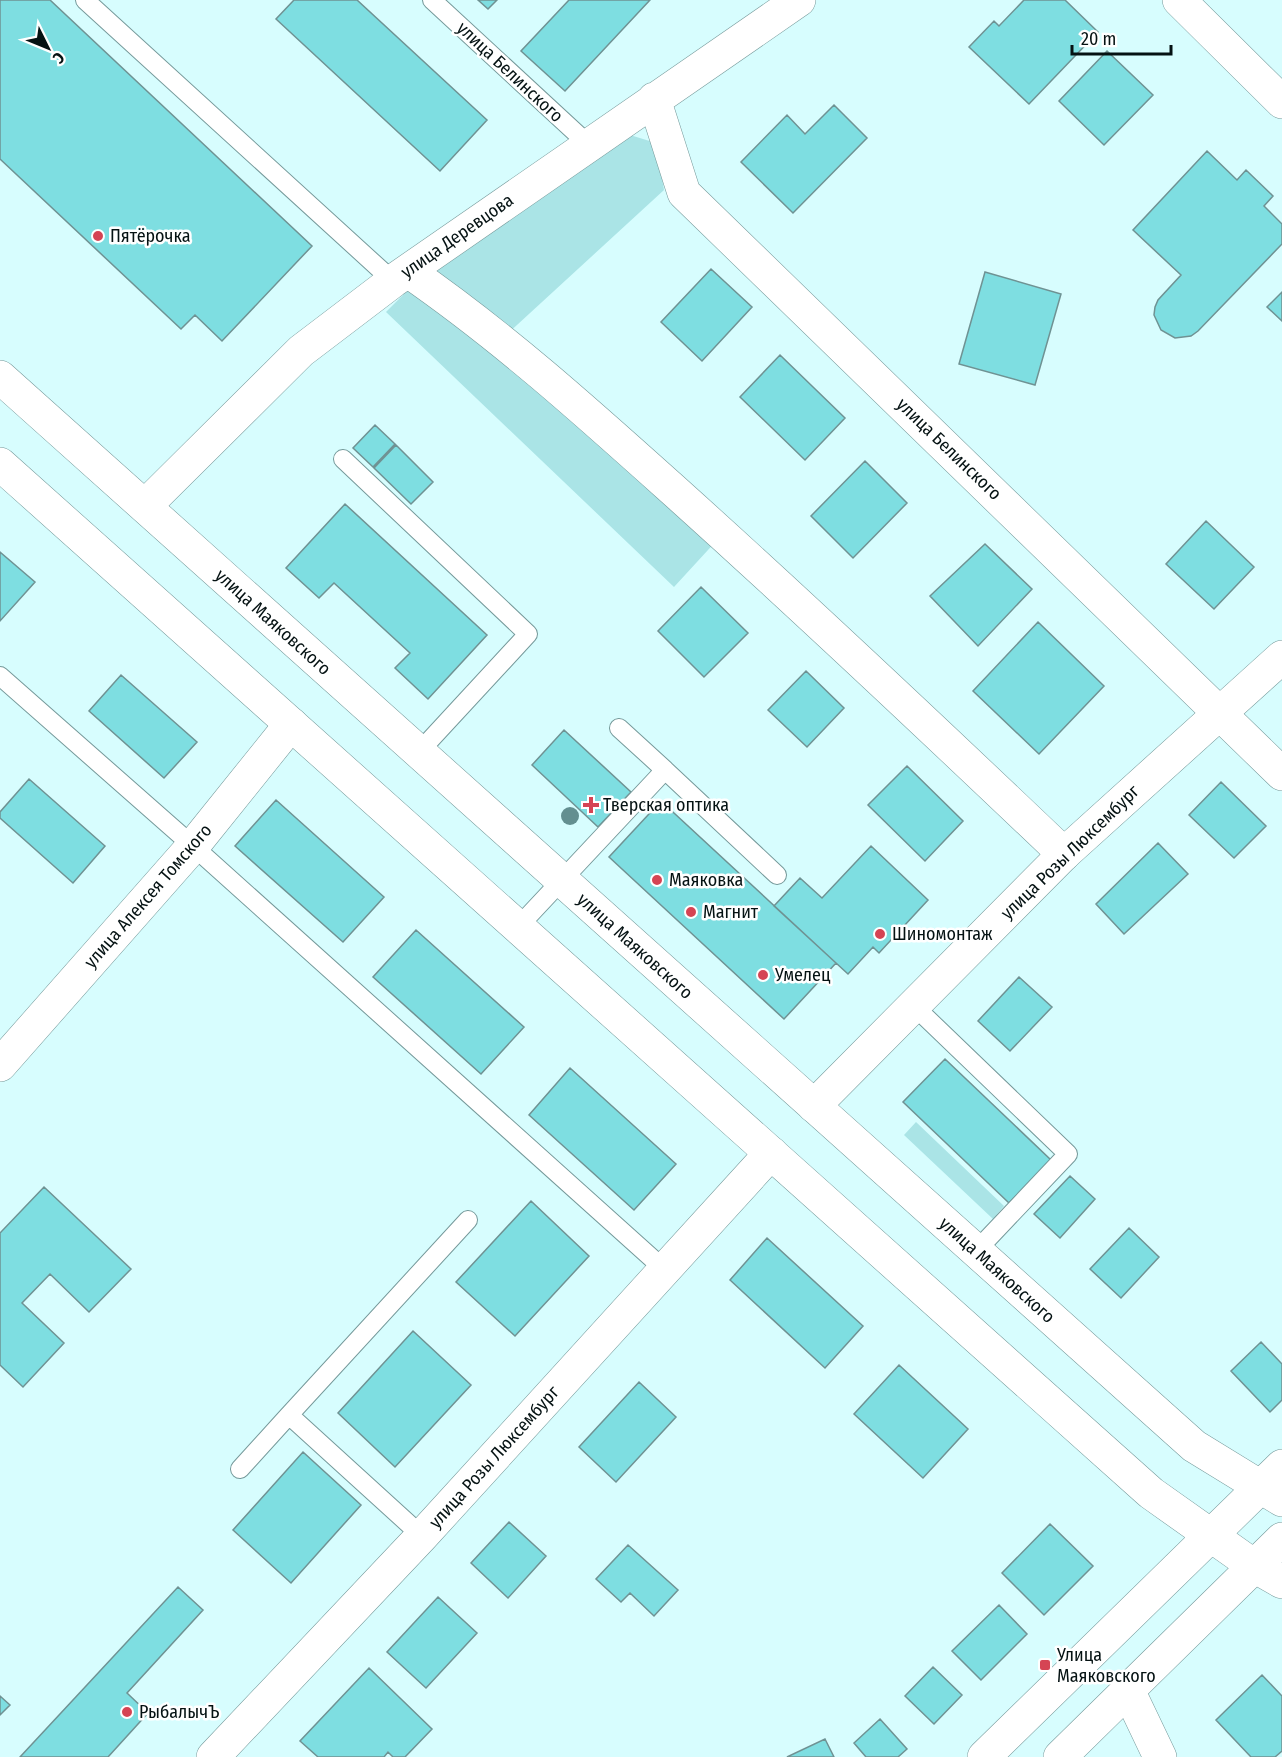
<svg xmlns="http://www.w3.org/2000/svg" width="1282" height="1757" viewBox="0 0 1282 1757" font-family="'Fira Sans Condensed',sans-serif">
<style>
.green{fill:#aae4e6}
.building{fill:#7edee1;stroke:#6f9293;stroke-width:1.5}
.lines{fill:none;stroke-linecap:round;stroke-linejoin:round}
.lane-casing{stroke:#75999a;stroke-width:20}
.street-casing{stroke:#75999a;stroke-width:34}
.secondary-casing{stroke:#75999a;stroke-width:34}
.primary-casing{stroke:#75999a;stroke-width:34}
.lane{stroke:#fff;stroke-width:18}
.street{stroke:#fff;stroke-width:33}
.secondary{stroke:#fff;stroke-width:33}
.primary{stroke:#fff;stroke-width:33}
.tree{fill:#638f90}
.poi-dot{fill:#d54454;stroke:#fff;stroke-width:2}
.labels{text-anchor:middle;stroke-width:5;stroke-linejoin:round;paint-order:stroke}
.street-label{font-size:18px;fill:#051213;stroke:#fff}
.poi-label{font-size:18px;fill:#051213;stroke:#fff;text-anchor:start}
</style>
<rect width="100%" height="100%" fill="#d7fdfe"/>
<path class="green" d="M630,135L656,143L664,190L505,336L429,276Z
M412,286L719,538L674,587L386,312Z
M916,1122L1004,1206L993,1219L904,1135Z"/>
<path class="building" d="M0,0H50L312,246L222,341L195,315L181,329L0,159Z
M294,0H357L487,120L440,171L276,19Z
M478,0H497L488,9Z
M569,0H650L565,91L521,51Z
M1024,0H1065L1098,32L1029,104L969,47L994,21L999,26Z
M1107,51L1153,95L1104,145L1059,101Z
M834,105L867,138L793,213L741,162L787,115L805,134Z
M1207,151L1237,180L1246,170L1273,196L1264,206L1282,224V244L1198,331L1191,336L1175,338L1161,330L1154,315L1155,307L1158,300L1181,275L1133,230Z
M711,269L752,307L702,361L661,322Z
M985,272L1061,294L1035,385L959,364Z
M1282,292V321L1267,307Z
M780,355L845,418L805,460L740,397Z
M375,425L395,444L373,467L353,448Z
M396,445L433,482L411,504L374,468Z
M865,461L907,503L853,558L811,516Z
M345,504L487,635L428,699L395,668L410,653L334,583L319,598L286,568Z
M1206,521L1254,567L1214,609L1166,564Z
M985,544L1032,589L978,646L930,596Z
M0,552L35,582L0,621Z
M701,587L748,633L704,677L658,631Z
M1038,622L1104,686L1039,754L973,691Z
M806,671L844,708L807,747L768,710Z
M121,675L197,742L164,778L89,711Z
M564,730L631,792L598,827L532,765Z
M907,766L963,821L925,861L868,805Z
M29,779L105,846L73,883L0,818V812Z
M1221,782L1266,826L1234,858L1189,815Z
M276,800L384,897L343,942L235,846Z
M661,801L836,963L784,1019L609,857Z
M1158,843L1188,874L1124,934L1096,904Z
M871,846L928,900L879,953L873,947L848,974L774,906L800,878L822,898Z
M416,930L524,1027L481,1074L373,977Z
M1019,977L1052,1007L1010,1051L978,1021Z
M945,1059L1051,1160L1009,1203L903,1102Z
M570,1068L676,1164L634,1210L529,1115Z
M1070,1176L1095,1199L1060,1238L1034,1214Z
M44,1187L131,1269L89,1312L50,1274L22,1303L64,1343L23,1387L0,1365V1233Z
M531,1201L589,1256L515,1336L456,1282Z
M1129,1228L1159,1257L1121,1298L1090,1269Z
M767,1238L863,1326L825,1368L730,1280Z
M413,1331L471,1385L395,1467L338,1413Z
M1261,1342L1282,1364V1400L1270,1412L1231,1371Z
M899,1365L968,1429L923,1478L854,1414Z
M639,1382L676,1417L616,1482L579,1447Z
M303,1452L361,1505L291,1583L233,1530Z
M509,1522L546,1556L508,1598L471,1563Z
M1050,1524L1093,1566L1044,1615L1002,1573Z
M628,1545L678,1590L654,1616L630,1593L621,1602L596,1579Z
M178,1587L203,1610L127,1693L148,1713L108,1757H20Z
M438,1597L477,1633L426,1688L387,1652Z
M999,1605L1027,1634L981,1680L952,1651Z
M933,1667L962,1695L934,1724L905,1696Z
M369,1668L432,1729L405,1757H393L388,1752L384,1757H318L300,1741Z
M1262,1675L1282,1696V1751L1275,1757H1251L1216,1720Z
M0,1696L10,1705L0,1715Z
M880,1719L907,1749L898,1757H866L854,1743Z
M825,1739L834,1757H787Z"/>
<g class="lines">
<g class="lane-casing">
<path id="lane" d="M85,0L393,281
M432,0L588,144
M343,459L528,634L419,752
M0,676L193,846L665,1270
M619,728L665,770
M518,927L665,770L777,875
M913,1005L1068,1154L976,1251
M240,1469L289,1415
M422,1536L289,1415L468,1220"/>
</g>
<g class="street-casing">
<path id="street" d="M1179,0L1282,102
M654,99L684,193L1282,774
M408,271C505,338 592,417 680,496C810,613 937,733 1064,854
M145,506L301,351L393,281L799,0
M0,1065L193,846L291,724
M1128,1690L1160,1757"/>
</g>
<g class="secondary-casing">
<path id="secondary" d="M814,1106L1064,854L1282,657
M213,1757L422,1536L771,1153"/>
</g>
<g class="primary-casing">
<path id="primary" d="M0,377L1194,1446L1282,1500
M0,464L1151,1493L1254,1566L1282,1582
M984,1757L1282,1466
M1060,1757L1282,1539"/>
</g>
<use href="#lane" class="lane"/>
<use href="#street" class="street"/>
<use href="#secondary" class="secondary"/>
<use href="#primary" class="primary"/>
</g>
<circle class="tree" cx="570" cy="816" r="9"/>
<g class="poi-dot">
<circle cx="98" cy="236" r="6"/>
<path d="M588 796h6v6h6v6h-6v6h-6v-6h-6v-6h6z"/>
<circle cx="657" cy="880" r="6"/>
<circle cx="691" cy="912" r="6"/>
<circle cx="880" cy="934" r="6"/>
<circle cx="763" cy="975" r="6"/>
<rect x="1039" y="1659" width="12" height="12" rx="3"/>
<circle cx="127" cy="1712" r="6"/>
</g>
<g class="labels">
<g class="street-label">
<text transform="translate(510 72) rotate(43)" y="6">улица Белинского</text>
<text transform="translate(457 236) rotate(-35)" y="6">улица Деревцова</text>
<text transform="translate(949 449) rotate(44)" y="6">улица Белинского</text>
<text transform="translate(273 622) rotate(42)" y="6">улица Маяковского</text>
<text transform="translate(1070 852) rotate(-44)" y="6">улица Розы Люксембург</text>
<text transform="translate(148 896) rotate(-49)" y="6">улица Алексея Томского</text>
<text transform="translate(635 946) rotate(42)" y="6">улица Маяковского</text>
<text transform="translate(997 1270) rotate(42)" y="6">улица Маяковского</text>
<text transform="translate(494 1457) rotate(-48)" y="6">улица Розы Люксембург</text>
</g>
<g class="poi-label">
<text x="110" y="242">Пятёрочка</text>
<text x="603" y="811">Тверская оптика</text>
<text x="669" y="886">Маяковка</text>
<text x="703" y="918">Магнит</text>
<text x="892" y="940">Шиномонтаж</text>
<text x="775" y="981">Умелец</text>
<text x="1057" y="1661">Улица<tspan x="1057" dy="21">Маяковского</tspan></text>
<text x="139" y="1718">РыбалычЪ</text>
</g>
</g>
<g transform="translate(48 48) rotate(133)" stroke="#ffffff" stroke-width="4.5" paint-order="stroke">
<path d="M0-4.5L10 22L0 15L-10 22Z" fill="#051213"/>
<text y="-9" font-size="16" font-weight="bold" text-anchor="middle" fill="#051213">С</text>
</g>
<path d="M1072 45v9h99v-9" fill="none" stroke="#051213" stroke-width="3"/>
<text x="1081" y="45" font-size="18" fill="#051213" stroke="#ffffff" stroke-width="4.5" paint-order="stroke">20 m</text>
</svg>
